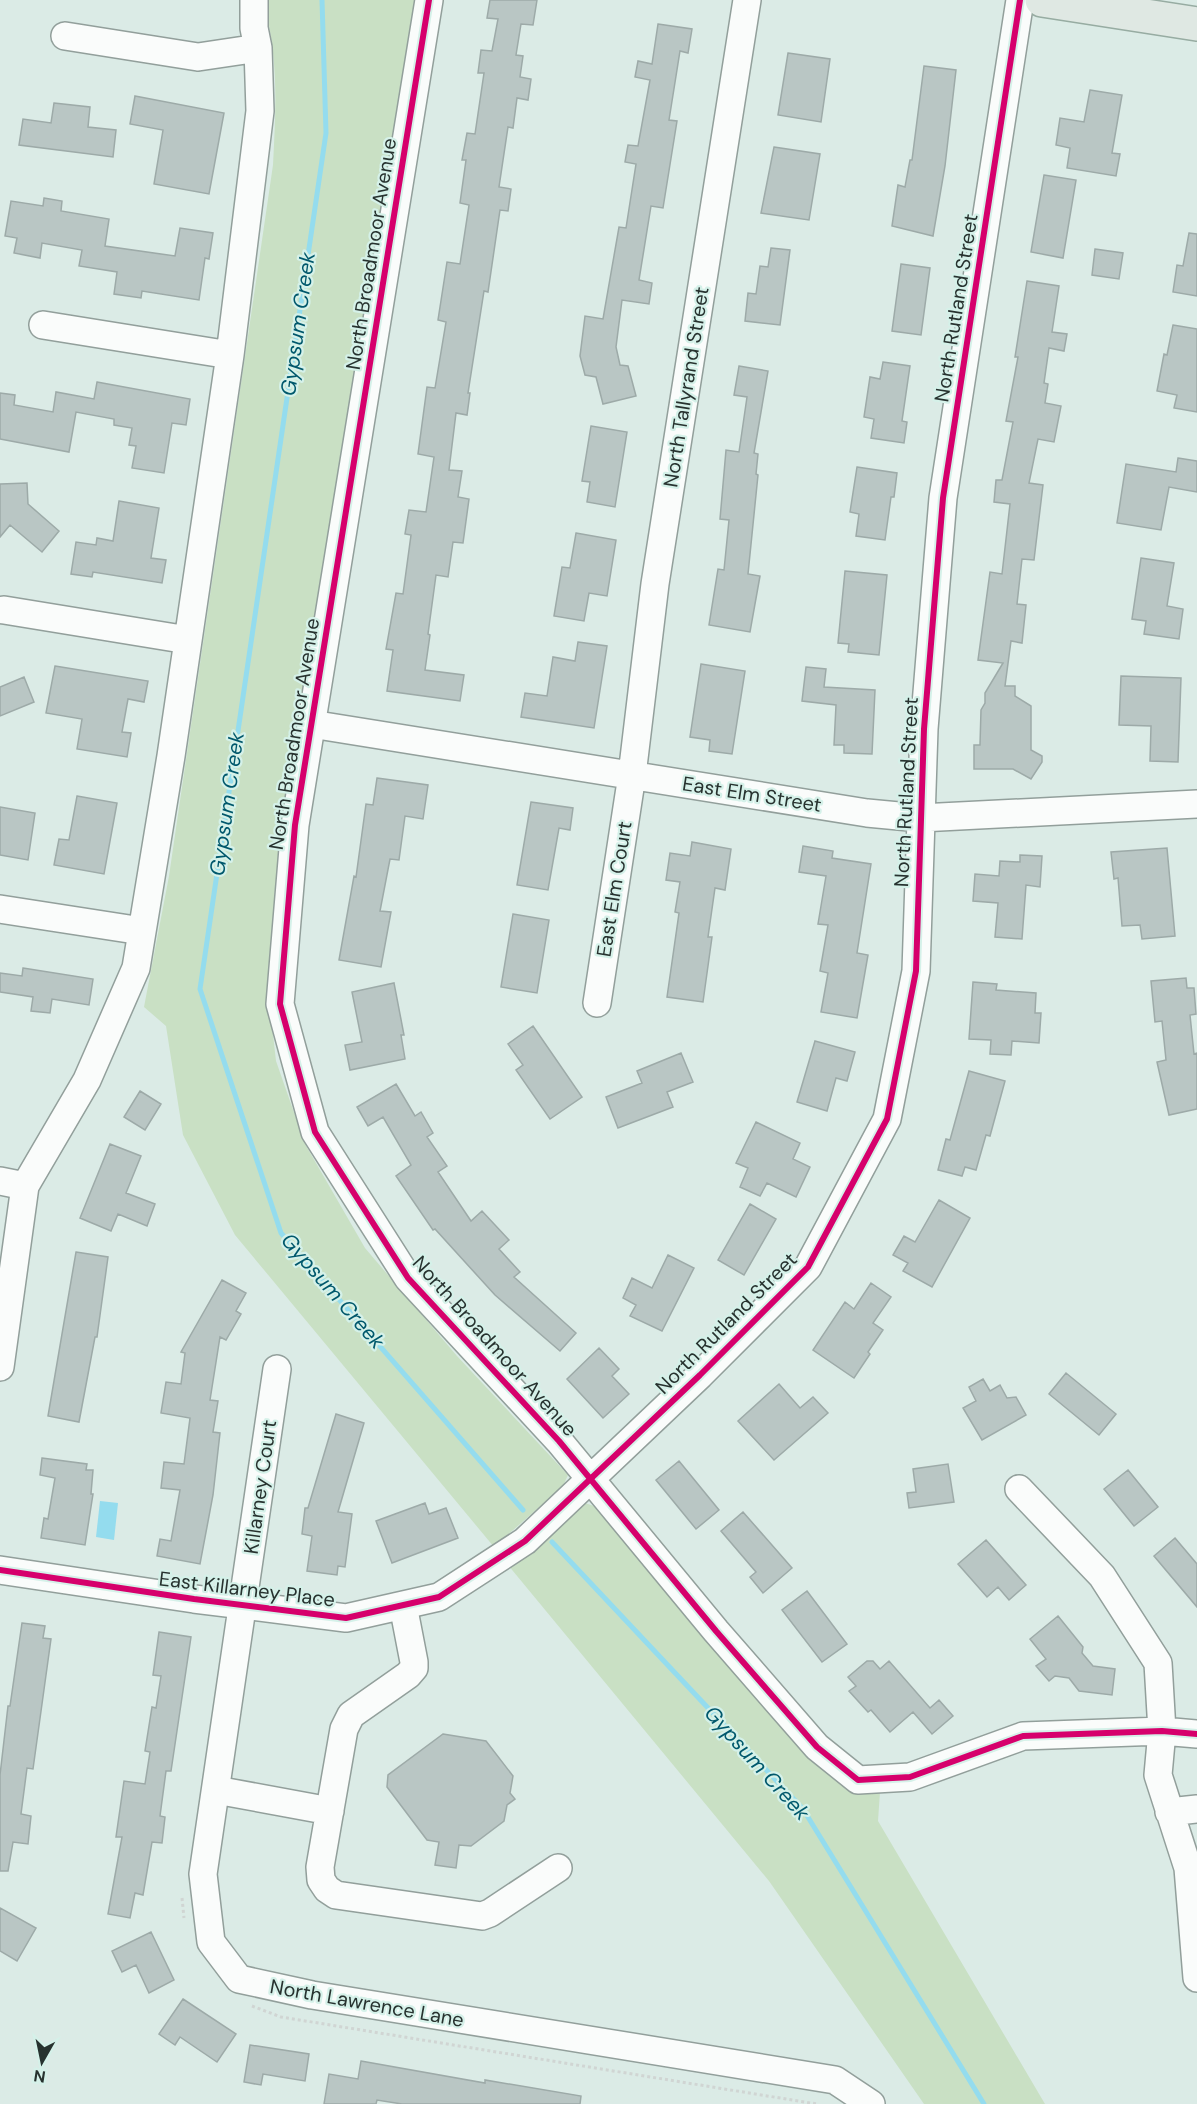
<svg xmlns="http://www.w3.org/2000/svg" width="1197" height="2104" viewBox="0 0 1197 2104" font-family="'DM Sans',sans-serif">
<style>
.green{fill:#c9e0c4}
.water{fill:#94dcee}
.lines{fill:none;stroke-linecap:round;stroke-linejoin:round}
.stream{stroke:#94dcee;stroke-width:5}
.building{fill:#b9c6c4;stroke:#9daaa8;stroke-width:1.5}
.minor-casing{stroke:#929f9b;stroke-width:30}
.major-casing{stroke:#97aca2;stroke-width:36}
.path{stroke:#d0d5d3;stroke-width:3;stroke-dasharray:3 3;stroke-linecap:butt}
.minor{stroke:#fafcfb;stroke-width:27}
.major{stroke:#dfe8e3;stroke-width:33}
.cycleway-casing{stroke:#d5f1e9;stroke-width:10}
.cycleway{stroke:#d6006c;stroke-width:6}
.labels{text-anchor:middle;stroke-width:4.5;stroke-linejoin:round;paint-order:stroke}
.street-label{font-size:20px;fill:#27322f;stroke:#d5f1e9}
.water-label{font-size:21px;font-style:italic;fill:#00586c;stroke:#d5f1e9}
</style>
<rect width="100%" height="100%" fill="#dbebe6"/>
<path class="green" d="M263,0H419L275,888L269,999L276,1061L305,1144L365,1248L457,1356L568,1475L563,1486L494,1547L235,1235L183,1135L166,1026L144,1007L169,876L273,165C276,105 279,59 263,0Z
M585,1503L603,1509L812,1758L880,1792L878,1821L1045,2104H924L769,1881L508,1565L569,1511Z"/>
<path class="water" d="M100,1501L118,1503L114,1540L96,1537Z"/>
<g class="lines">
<path class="stream" d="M322,0L326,133L200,989L281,1233L523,1510
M552,1542L803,1809L984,2104"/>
</g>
<path class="building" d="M490,0H537L533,25L521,24L516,55L523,56L520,77L531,79L528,100L517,98L513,128L508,127L499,187L511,189L508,211L500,210L488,292L484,291L468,393H470L467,415L456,413L449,470L462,471L458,497L469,499L463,543L453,542L448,577L436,575L428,634L430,635L425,670L464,675L460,701L387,691L393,650L386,649L396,593L403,594L411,535L405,534L409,510L426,512L434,457L418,454L427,387L435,388L446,322L438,320L447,262L460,264L469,205L460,203L466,160H462L467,133L475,134L484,73H478L481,50L492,51L498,19L487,18Z
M658,24L692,29L688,53L680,51L669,120L677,121L663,208L651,206L639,280L652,283L649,304L622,300L616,347L620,365L628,366L636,396L603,404L596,377L585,375L580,356L585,316L603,319L619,227L626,228L636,164L625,162L628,145L638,146L650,80L635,77L638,61L652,64Z
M788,53L830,59L821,122L778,115Z
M924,66L956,70L945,166L933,236L892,226L898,185L905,187L910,160H912Z
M1090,90L1122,95L1112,153L1120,154L1116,176L1067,168L1070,148L1056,145L1060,118L1084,122Z
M135,96L224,113L209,194L154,184L163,130L130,124Z
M54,103L90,107L88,127L116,130L113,157L19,145L23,119L51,123Z
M774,147L820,154L809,220L761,213Z
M1044,175L1076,180L1063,258L1031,252Z
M44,198L62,201L61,211L109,219L105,246L175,256L180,228L213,233L209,259L205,258L199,300L142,291L141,298L114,294L117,272L79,266L82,250L42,243L40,258L14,253L17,238L5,236L11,201L43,206Z
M1189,233L1197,234V296L1173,292L1177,265L1183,266Z
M771,248L790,250L780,325L745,321L748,293L756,294L760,266L768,267Z
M1095,249L1123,253L1119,279L1092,275Z
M901,264L930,268L921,335L892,331Z
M1027,281L1059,286L1052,332L1067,334L1064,351L1049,348L1044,383L1048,384L1045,403L1061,406L1054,442L1038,439L1029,483L1043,485L1034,560L1022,559L1017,604L1026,605L1022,643L1011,641L1005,686H1015V696L1031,706V750L1042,756V762L1031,779L1013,769H974V745H980L981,710L985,703V693L1003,663L978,660L990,572L1002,574L1010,504L994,502L996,480H1002L1013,422L1006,421L1018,357H1015Z
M1173,325L1197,329V412L1174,408L1177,395L1157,391L1164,354L1167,355Z
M883,362L910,366L902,421L907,422L904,443L871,438L874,419L864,417L870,377L880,379Z
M739,366L768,371L754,453L758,454L756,474L758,475L748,574L760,576L750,632L709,625L718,569L724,570L729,520L720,519L726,450L739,452L747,397L734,395Z
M97,382L190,399L186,425L172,423L164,473L132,468L136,446L129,445L132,428L114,425V419L76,412L69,452L0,439V393L15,395L14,405L53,412L56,392L94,399Z
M591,426L627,432L615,507L587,502L590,482L582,481Z
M1178,458L1197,461V492L1169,487L1161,530L1117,523L1126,464L1176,472Z
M857,467L897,473L894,497H891L885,540L856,536L859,514L850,512Z
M27,483L28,504L59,531L42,552L10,525L0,537V484Z
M119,501L159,508L151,558L166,560L162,583L93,572L92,577L71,574L76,542L96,545L97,538L113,541Z
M576,533L616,540L607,596L589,593L584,621L554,616L562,567L570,568Z
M1141,558L1174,563L1167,606L1183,609L1179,639L1144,634L1146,621L1132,619Z
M845,571L887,575L879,655L848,652L849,644L838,643Z
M578,642L607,646L594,728L521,717L525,693L547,696L553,657L575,661Z
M701,664L745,671L732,754L709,751L710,740L690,737Z
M55,666L148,681L144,702L128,699L122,732L131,733L127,757L77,749L82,719L46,713Z
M806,667L826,669L824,687L875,690L872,754L844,753V745H834L836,705L802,701Z
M1121,676L1181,678L1178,762L1150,761L1151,726L1119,725Z
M24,677L34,702L0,716V687Z
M377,778L428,785L423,819L405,816L399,860L390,859L380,911L391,912L381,967L339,960L354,876L356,877L366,804L373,805Z
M77,796L117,803L104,874L54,865L59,839L69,840Z
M531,802L573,808L570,830L559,828L548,890L517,885Z
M0,807L35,813L28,860L0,855Z
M692,842L731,849L725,890L715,888L708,937H712L703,1002L667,997L679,913L675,912L680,882L666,880L670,853L690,856Z
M803,846L833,851L832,858L871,864L857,953L868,955L857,1018L821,1012L828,973L820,971L828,925L818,924L826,876L799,872Z
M1167,848L1175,936L1142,939L1140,925L1122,926L1118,878L1114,879L1111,852Z
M1020,855L1042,856L1040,887L1026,885L1022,939L995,937L998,903L973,901L975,874L999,876L1000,861L1020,862Z
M513,914L549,920L537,993L501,987Z
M23,968L93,979L89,1005L52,999L50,1013L31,1011L33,997L0,992V973L22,976Z
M1186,978L1187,988H1194L1196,1014L1190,1015L1194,1054L1197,1053V1109L1169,1115L1157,1062L1166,1060L1162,1021L1155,1022L1151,981Z
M973,982L997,984L996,990L1036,993L1035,1013H1041L1039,1043L1012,1041L1011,1055L990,1054L991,1040L969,1039Z
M394,983L404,1035H401L405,1059L350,1070L345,1045L362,1042L352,992Z
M533,1026L582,1097L550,1119L516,1070L523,1065L508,1044Z
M815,1041L855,1052L847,1081L836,1078L827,1111L797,1102Z
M681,1053L693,1082L667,1092L673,1107L618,1128L606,1097L642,1083L637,1071Z
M969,1071L1005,1081L990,1136L986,1135L976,1170L965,1167L962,1176L938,1170L946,1139L950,1140Z
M396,1084L415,1116L421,1112L433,1133L427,1137L447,1166L438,1172L471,1221L482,1211L509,1240L499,1249L520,1272L514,1277L576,1333L560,1351L495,1295L435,1229L433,1230L396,1176L411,1165L383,1117L368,1126L357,1107Z
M140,1091L161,1104L145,1130L124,1117Z
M756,1122L800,1143L793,1159L810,1167L796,1197L767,1183L760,1196L740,1187L748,1168L736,1163Z
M110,1144L141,1156L126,1193L155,1204L147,1226L118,1214L111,1231L80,1218Z
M939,1200L970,1218L932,1287L903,1271L908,1263L893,1255L904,1236L915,1242Z
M750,1204L776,1219L744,1275L718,1260Z
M76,1252L108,1257L97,1337H95L79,1422L48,1416Z
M668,1255L694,1268L662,1331L630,1316L636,1305L623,1298L632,1278L652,1288Z
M222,1280L246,1293L236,1311L241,1314L226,1340L220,1337L210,1400L218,1401L213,1432L220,1433L213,1495L200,1564L157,1556L160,1539L171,1541L180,1490L161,1488L164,1462L184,1464L190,1418L161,1413L166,1382L181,1384L185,1353L181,1352Z
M871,1283L891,1297L873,1323L883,1330L868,1352L870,1354L854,1378L813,1350L845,1302L854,1309Z
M599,1348L619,1369L612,1376L629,1394L603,1418L567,1379Z
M1066,1373L1116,1414L1099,1435L1049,1394Z
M983,1379L990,1391L1000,1385L1007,1398L1016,1397L1026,1415L982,1440L963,1408L976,1401L969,1387Z
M779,1384L800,1408L813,1397L828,1413L774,1460L738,1421Z
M336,1414L364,1423L338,1512L352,1514L345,1567L338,1566L337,1575L307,1571L312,1536L302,1534L305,1508H308Z
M42,1458L87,1464L86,1470H93L91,1494H93L85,1545L41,1538L44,1518L48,1519L55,1478L40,1475Z
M679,1461L719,1510L696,1529L656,1480Z
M948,1464L954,1502L909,1508L907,1493L916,1492L913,1469Z
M1128,1470L1158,1507L1134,1526L1104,1489Z
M425,1503L429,1514L446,1508L458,1538L392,1563L376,1521Z
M743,1512L792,1568L763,1593L750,1577L756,1572L721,1531Z
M1175,1538L1197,1564V1607L1154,1556Z
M986,1540L1026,1585L1009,1600L998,1587L987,1597L958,1564Z
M807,1591L847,1644L822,1662L782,1610Z
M1058,1616L1083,1647L1082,1653L1093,1666L1115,1669L1112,1695L1079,1691L1069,1678L1055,1676L1049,1681L1036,1666L1046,1659L1030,1639Z
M22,1623L45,1626L43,1638L51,1639L33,1769L27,1768L21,1814L31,1816L28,1844L13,1842L8,1871H0V1775L8,1706H10Z
M159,1632L191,1637L171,1771H166L160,1816L165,1817L162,1843L152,1842L143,1895L135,1893L130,1918L108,1914L122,1837H116L124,1781L145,1784L150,1752L145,1751L152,1707L156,1708L161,1676L153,1675Z
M867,1661H873L880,1669L889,1661L930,1708L939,1700L953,1716L932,1734L913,1712L890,1732L871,1710L868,1712L849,1691L856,1686L848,1677Z
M443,1734L486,1741L513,1776L510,1793L515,1799L507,1805L504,1821L471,1846L459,1845L456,1868L435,1865L439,1842L427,1840L387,1787L388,1775Z
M0,1908L36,1928L17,1961L0,1951Z
M151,1932L174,1980L149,1993L136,1965L122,1972L112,1951Z
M183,1999L236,2034L217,2062L180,2037L175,2045L159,2034Z
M250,2045L309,2054L305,2081L263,2074L261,2085L244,2082Z
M361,2061L485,2083V2080L581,2096L580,2104H402L377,2100L376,2104H324L329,2074L358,2079Z"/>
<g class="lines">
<g class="minor-casing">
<path id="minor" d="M429,0L295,825L280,1004L315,1132L408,1278L559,1441L716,1631L817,1747L858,1780L910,1777L1023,1736L1162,1731L1197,1734
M65,36L198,57L258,48
M43,325L230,355
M4,610L188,640
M311,724L867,813L920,818L1197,804
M0,909L142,931
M597,1003L632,775L655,584L747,0
M0,1181L25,1186
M0,1367L25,1186L87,1080L136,968L171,756L230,355L260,111L258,48L254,28V0
M277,1369L203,1874L211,1942L239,1979L312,1995L835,2080L871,2104
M1019,1489L1102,1576L1158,1663L1162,1731L1158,1775L1188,1868L1197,1978
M0,1570L194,1599L346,1618L439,1597L525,1541L700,1375L808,1267L887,1119L916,971L924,729L943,498L1020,0
M403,1605L414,1662V1668L408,1675L351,1715L344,1729L320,1867L321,1880L327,1889L336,1895L482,1916L490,1913L558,1868
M216,1790L330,1811
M1169,1812L1197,1809"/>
</g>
<g class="major-casing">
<path id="major" d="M1042,0L1197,24"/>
</g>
<path class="path" d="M182,1898L184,1918
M252,2006L281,2017L817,2104"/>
<use href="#minor" class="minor"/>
<use href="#major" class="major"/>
<g class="cycleway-casing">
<path id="cycleway" d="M429,0L295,825L280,1004L315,1132L408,1278L559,1441L716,1631L817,1747L858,1780L910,1777L1023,1736L1162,1731L1197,1734
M0,1570L194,1599L346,1618L439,1597L525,1541L700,1375L808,1267L887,1119L916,971L924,729L943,498L1020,0"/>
</g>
<use href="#cycleway" class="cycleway"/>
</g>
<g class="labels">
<g class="street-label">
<text transform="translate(371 254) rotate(-81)" y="7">North Broadmoor Avenue</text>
<text transform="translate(956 308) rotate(-81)" y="7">North Rutland Street</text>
<text transform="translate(686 387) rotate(-81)" y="7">North Tallyrand Street</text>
<text transform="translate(294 734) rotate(-81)" y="7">North Broadmoor Avenue</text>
<text transform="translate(906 792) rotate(-87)" y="7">North Rutland Street</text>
<text transform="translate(752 794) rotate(9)" y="7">East Elm Street</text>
<text transform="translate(614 889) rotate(-81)" y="7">East Elm Court</text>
<text transform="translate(726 1323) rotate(-45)" y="7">North Rutland Street</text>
<text transform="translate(495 1346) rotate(48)" y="7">North Broadmoor Avenue</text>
<text transform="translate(260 1487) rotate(-82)" y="7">Killarney Court</text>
<text transform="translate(247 1589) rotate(7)" y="7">East Killarney Place</text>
<text transform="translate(367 2003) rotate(10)" y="7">North Lawrence Lane</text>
</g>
<g class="water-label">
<text transform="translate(298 324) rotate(-82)" y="7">Gypsum Creek</text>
<text transform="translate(227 804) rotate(-82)" y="7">Gypsum Creek</text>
<text transform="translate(333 1291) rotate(49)" y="7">Gypsum Creek</text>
<text transform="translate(757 1763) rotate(48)" y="7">Gypsum Creek</text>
</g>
</g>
<g transform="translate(42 2062) rotate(189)" stroke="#d5f1e9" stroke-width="4.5" paint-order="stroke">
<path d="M0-4.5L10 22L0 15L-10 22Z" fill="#27322f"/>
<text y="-9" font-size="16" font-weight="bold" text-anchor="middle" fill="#27322f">N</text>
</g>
</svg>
